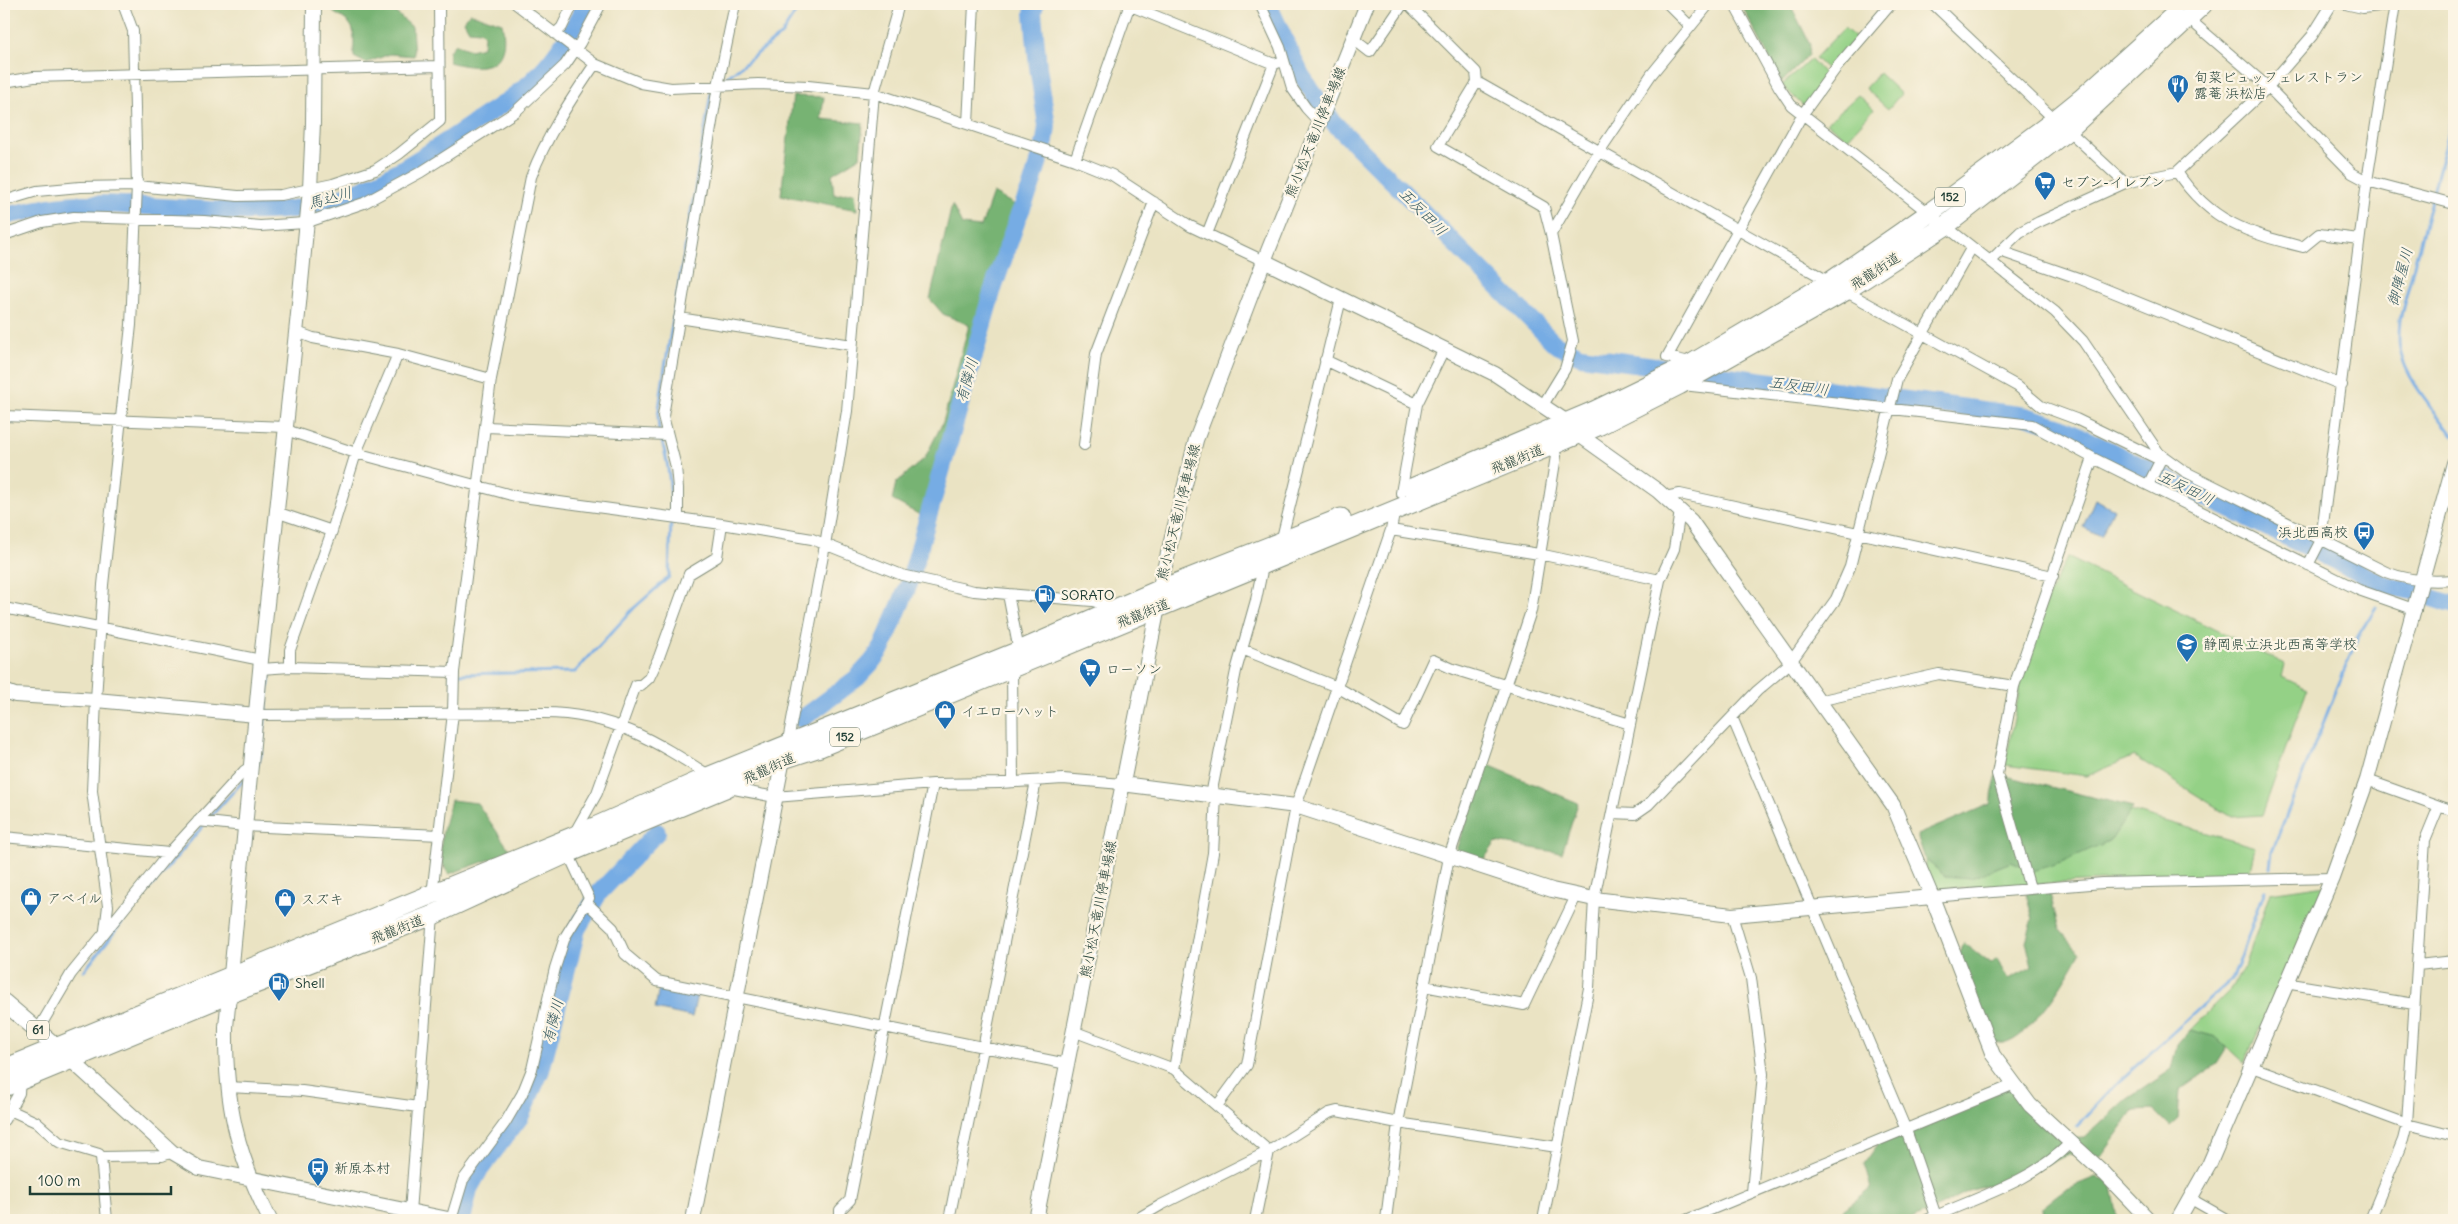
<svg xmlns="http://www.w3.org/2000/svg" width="2458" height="1224" viewBox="0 0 2458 1224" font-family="Delius,'Klee One',sans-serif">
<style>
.green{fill:#94d186;stroke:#5a875d}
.forest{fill:#77b373;stroke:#4b7854}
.water{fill:#76ace4;stroke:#4a748c}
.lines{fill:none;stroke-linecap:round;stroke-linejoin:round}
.stream{stroke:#76ace4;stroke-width:3}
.river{stroke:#76ace4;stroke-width:18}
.street-casing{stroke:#84907c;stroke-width:12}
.secondary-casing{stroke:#84907c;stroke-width:16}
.primary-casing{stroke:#84907c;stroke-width:18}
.highway-casing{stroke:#84907c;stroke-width:21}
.street{stroke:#fff;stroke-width:10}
.secondary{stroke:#fff;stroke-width:14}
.primary{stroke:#fff;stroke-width:16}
.highway{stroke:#fff;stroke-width:19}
.labels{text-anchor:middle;stroke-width:4.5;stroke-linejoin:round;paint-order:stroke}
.shield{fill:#fcf5e5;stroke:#617469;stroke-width:1}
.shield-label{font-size:12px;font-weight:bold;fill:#1f3d34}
.poi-label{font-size:14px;fill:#1f3d34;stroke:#fcf5e5;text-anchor:start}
.street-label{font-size:14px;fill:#1f3d34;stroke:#fcf5e5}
.water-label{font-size:15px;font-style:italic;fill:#355960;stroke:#fcf5e5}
</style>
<rect width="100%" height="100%" fill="#fcf5e5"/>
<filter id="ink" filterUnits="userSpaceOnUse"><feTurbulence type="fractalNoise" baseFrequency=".02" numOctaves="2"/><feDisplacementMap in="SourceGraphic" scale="10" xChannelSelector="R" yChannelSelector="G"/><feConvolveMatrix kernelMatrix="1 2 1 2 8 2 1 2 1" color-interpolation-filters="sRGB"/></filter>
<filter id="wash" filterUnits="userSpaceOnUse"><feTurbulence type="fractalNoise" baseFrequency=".0096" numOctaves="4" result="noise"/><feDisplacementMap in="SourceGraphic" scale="20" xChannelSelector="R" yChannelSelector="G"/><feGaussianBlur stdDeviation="1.12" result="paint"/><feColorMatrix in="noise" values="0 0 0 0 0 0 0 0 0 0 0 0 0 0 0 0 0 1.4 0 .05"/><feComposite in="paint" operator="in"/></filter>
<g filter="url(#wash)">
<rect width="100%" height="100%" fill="#eae3c3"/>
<path class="green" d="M1844,28L1856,38L1829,71L1815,58Z
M1811,59L1827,77L1803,106L1782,85Z
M1879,73L1901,94L1888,109L1865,88Z
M1858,95L1874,109L1847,139L1827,123Z
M2067,557L2285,664L2282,677L2307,689L2262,815L2232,817L2134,756L2087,776L2005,765L2030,636Z
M2130,811L2255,847L2249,874L1937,889L1925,869V859L1945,876L1971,878L2011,862L2033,871L2111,840Z
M2325,885L2244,1063L2216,1037L2190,1030L2232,988L2246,963L2270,893Z"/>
<path class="forest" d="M331,4H394L396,13L412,27L414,56L390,54L366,63L354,57C353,31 359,26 334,13Z
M1741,4H1790L1810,44L1809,55L1782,82Z
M470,13L502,23C511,67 485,72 449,62V51L455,44L470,50L483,47L484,35L480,31L469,30L464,21Z
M793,96L824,97L821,119L863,123L860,157L832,174L834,195L855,192L857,210L781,195Z
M993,193L1017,206L960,384L922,516L892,500L896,483L925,458L943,422L969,325L943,314L930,299L952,205L962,225L981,227Z
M1486,764L1578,803L1562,853L1496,842L1484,859L1456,850Z
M1997,774L2133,807L2111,840L2064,861L2033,871L2011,862L1971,878L1945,876L1925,859L1917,835L1990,804Z
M451,800L477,803L511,852L449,874C432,855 446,821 451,800Z
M2049,890L2059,929L2080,953C2067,977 2032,1037 2003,1043C1999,1044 1992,1041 1988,1041L1959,956L1964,943L1991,964L1997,959L2009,979L2032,967L2026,941L2033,919L2026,893Z
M2190,1030L2216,1037L2227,1048L2217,1064L2180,1090L2178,1119L2170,1126L2154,1110L2134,1111L2101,1157L2069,1154L2032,1172L1969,1191L1912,1220H1839L1838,1214L1871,1188L1864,1164L1881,1140L2009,1086L2059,1139L2085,1138L2126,1100L2171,1070L2177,1045Z
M2096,1177L2111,1181L2118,1219L2116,1220H2044L2043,1207L2066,1189Z"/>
<path class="water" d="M2095,499L2114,509L2101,536L2083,527Z
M659,988L697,995L692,1017L655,1009Z"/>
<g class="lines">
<path class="stream" d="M726,78L781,35L801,4
M659,432L658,416L664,373L711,93
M2453,436C2435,410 2407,382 2400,350C2398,340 2399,330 2400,319L2454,112
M456,674L575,672L634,608L669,577C670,529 676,486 661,438
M257,766L261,755L270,672
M211,816L244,780
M2270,869L2272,851L2358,636L2376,607
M84,971L138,902L203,826
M2077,1126L2115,1085L2233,978L2265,890"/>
<path class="river" d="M1268,4L1301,75L1334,123L1555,344L1581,356L2026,416L2059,426L2387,586L2412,591L2454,605
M4,216C29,211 56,204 82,204C149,203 216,215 283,210C354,205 420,160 477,121C496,108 515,97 532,81C555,59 572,32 586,4
M802,719L857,678L871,663L882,648L909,584L992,292L1018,217L1031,187L1045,141L1047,126L1038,67L1033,13L1035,4
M462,1220L469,1189L479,1171L520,1117L541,1070L577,929L599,893L657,832"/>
</g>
</g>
<g filter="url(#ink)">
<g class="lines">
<g class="street-casing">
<path id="street" d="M516,4L595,64L641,83L671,88L758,84L808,86L874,93L1075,160L1112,175L1190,226L1264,261
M1126,4L1274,64
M1260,4L1280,47L1292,88L1306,108L1319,122
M1408,4L1476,72L1477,82L1830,282
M1668,4L1690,26
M1734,4L1779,87L1791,105L2055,312L2083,341L2159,453L2184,471L2386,572C2408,581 2431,582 2454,580
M1933,4L2055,120
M2170,4L2177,12
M2345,4L2363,8L2395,4
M2189,19L2268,87L2352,173L2367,181L2454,204
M555,34L562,27L573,4
M1352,38L1370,52L1403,4
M4,82L34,77L439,66
M1477,82L1438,146L1544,207L1551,234
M968,124L974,4
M2068,130L2125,183
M1075,160L1130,4
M2177,172C2210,222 2248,233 2303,247L2319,234L2359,239
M4,194V201L37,191L80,187L137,186L238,196L281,195L333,184L375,170L399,154L440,121L439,4
M1207,234L1274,64L1283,61
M4,235L42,222L74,217L204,221L260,226L305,223L364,203L421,172L515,112L565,65L580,43L601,4
M2000,251L2078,278L2342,385
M1990,261L2020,232L2039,222L2125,183L2177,172L2268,87L2312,36L2332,4
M1845,291L2017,386L2041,406L2076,419L2154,457H2162
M679,318L852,345
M297,332L313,338L398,354L491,379
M1325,360L1417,404
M1690,362L1667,357L1802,115L1836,68L1891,4
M1683,385L2032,425L2093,458L2359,590L2416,610
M1543,405L1565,369L1573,341L1551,234L1595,158L1651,75L1709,4
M4,416L285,427L292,432L356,453L515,496L722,524L812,539L902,575L974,591L1008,594L1019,651
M486,427L666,435
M1084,445L1096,354L1154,202
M2148,485L2162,457
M1401,493L1417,404L1444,349
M1665,497L1680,494L2053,576
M276,512L332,531
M678,518V488L676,467L663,416L718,86L735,4
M1391,530L1539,554L1660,580
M1281,542L1341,299
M2308,565L2321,540L2367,181L2395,4
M1008,594L1092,601L1115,607
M4,608L261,660
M1242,649L1337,687L1403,725L1433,660L1453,669L1630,724
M290,667V650L332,531L356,453L398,354
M1012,668L1013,782
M261,669L290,667L454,672
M1818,701L1939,674L2014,686
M256,715L544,713C611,713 655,741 710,776
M1732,717L1906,1130L1936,1216
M787,746L825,545L847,411L874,93L899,4
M2367,780L2439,806L2425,840L2407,1124L2403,1140L2370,1220
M729,788L775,797L933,784L1000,783L1063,779L1122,784
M1211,795L1236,671L1256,600L1263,566
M2439,806L2454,811
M1612,813L1635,814L1648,805L1757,691L1790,663L1836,599L1850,567L1897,379L1972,247
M198,821L244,826L440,835
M574,834L597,793L636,685H641L649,678L659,657L689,574L717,557L722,524
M4,837L169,853
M568,853L589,898L587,903L613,928L625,954L657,981L1067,1064
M2030,888L1997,774L2014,686L2093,458
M432,895L453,713L454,672L491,379L531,177C546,137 571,99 595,64
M1932,897L2103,883L2332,878
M1732,915L1751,978L1763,1074L1752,1192
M105,930L108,906L92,791L96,700L103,585L131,325L137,186L133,31L123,4
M2418,965L2454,961
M2285,983L2414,1004
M1424,986L1524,1005L1576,896
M38,1030L71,974L169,853L244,771L250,767
M1073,1031L1174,1069L1269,1151
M2252,1067L2407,1124L2454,1136
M1174,1069L1213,853L1216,796
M228,1087L302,1091L418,1107
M1217,1106L1247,1065L1296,806L1391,530L1395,509
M10,1110L36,1122L59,1142L99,1154L101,1157
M4,1120L19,1093L20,1080
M2191,1199L2228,1220
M410,1212L433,915
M107,1220L101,1157L162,1156L172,1152
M451,1220L463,1180L505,1123L522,1094L532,1069L555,968L565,937L589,898
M840,1220V1210L850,1200L933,784
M949,1220L1036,781
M1135,1220L1161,1205L1269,1151L1329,1113L1337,1111L1398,1123L1557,1147
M1255,1220L1269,1151
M1386,1220L1398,1123L1449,857L1531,611L1556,456L1553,445
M1543,1220L1589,988L1594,899L1660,580L1674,549L1680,511
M1686,1220L2015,1084
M1927,1220C1976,1197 2031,1183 2070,1143"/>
</g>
<g class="secondary-casing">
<path id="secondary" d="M1264,261L1495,374L1567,422L1578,434L1658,491L1691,521L1893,805L1932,897L1993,1055L2030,1105L2105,1174L2149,1220
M4,691L15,695L96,700L256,715
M1122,784L1296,806L1552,890L1594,899L1732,915L1932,897
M71,1060L172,1152L199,1168L453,1220
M270,1220C236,1152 225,1103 226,1027L261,660L298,314L310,189L313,123L314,4
M693,1220L783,759
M1036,1220L1158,607L1159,590L1196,440L1264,261L1367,4
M2178,1220L2209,1165L2332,878L2367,780L2454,463"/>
</g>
<g class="primary-casing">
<path id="primary" d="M4,1002L66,1055"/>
</g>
<g class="highway-casing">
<path id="highway" d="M1412,488L1594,411L1693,363L1830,282L1928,214L2055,120L2081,99L2172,17
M4,1069L572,837L710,776L1019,651L1159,590L1341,518
M4,1087L229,994L433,915L568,853L725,788L783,759L820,747L1553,445L1600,425L1679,385L1845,291L1945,226L2068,130L2203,4"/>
</g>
<use href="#street" class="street"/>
<use href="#secondary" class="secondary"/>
<use href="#primary" class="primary"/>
<use href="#highway" class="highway"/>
</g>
</g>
<defs>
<g id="restaurant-pin" transform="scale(1.125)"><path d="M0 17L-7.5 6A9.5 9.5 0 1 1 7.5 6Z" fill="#1f6fb2" stroke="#fcf5e5"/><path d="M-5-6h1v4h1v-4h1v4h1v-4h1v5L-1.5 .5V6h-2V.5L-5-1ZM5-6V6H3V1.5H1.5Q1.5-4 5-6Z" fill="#fff"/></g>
<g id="supermarket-pin" transform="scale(1.125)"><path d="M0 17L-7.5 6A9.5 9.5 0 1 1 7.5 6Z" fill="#1f6fb2" stroke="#fcf5e5"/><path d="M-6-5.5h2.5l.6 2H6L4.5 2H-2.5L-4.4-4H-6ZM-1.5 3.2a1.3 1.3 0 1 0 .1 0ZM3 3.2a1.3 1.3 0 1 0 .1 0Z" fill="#fff"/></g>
<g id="bus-pin" transform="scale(1.125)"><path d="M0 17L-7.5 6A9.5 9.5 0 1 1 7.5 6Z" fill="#1f6fb2" stroke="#fcf5e5"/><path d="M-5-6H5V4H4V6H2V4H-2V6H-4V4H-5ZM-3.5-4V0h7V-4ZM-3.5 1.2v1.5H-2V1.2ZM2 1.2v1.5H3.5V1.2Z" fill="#fff"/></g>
<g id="fuel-pin" transform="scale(1.125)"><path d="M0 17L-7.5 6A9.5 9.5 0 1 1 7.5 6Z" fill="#1f6fb2" stroke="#fcf5e5"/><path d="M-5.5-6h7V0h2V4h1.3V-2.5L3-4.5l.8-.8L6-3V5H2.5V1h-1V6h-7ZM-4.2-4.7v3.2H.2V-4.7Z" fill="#fff"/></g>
<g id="school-pin" transform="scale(1.125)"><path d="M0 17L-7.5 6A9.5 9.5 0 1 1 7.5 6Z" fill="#1f6fb2" stroke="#fcf5e5"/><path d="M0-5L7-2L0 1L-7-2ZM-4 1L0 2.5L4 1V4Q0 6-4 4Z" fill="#fff"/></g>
<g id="shop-pin" transform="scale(1.125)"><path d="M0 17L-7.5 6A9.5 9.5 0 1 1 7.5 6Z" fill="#1f6fb2" stroke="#fcf5e5"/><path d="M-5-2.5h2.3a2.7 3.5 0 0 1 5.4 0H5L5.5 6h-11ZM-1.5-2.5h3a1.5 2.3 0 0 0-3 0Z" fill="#fff"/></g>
</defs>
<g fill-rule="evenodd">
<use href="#restaurant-pin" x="2178" y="85"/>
<use href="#supermarket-pin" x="2045" y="182"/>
<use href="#bus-pin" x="2364" y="532"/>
<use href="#fuel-pin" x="1045" y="595"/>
<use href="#school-pin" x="2187" y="644"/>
<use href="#supermarket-pin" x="1090" y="669"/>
<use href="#shop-pin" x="945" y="711"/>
<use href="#shop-pin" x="31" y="898"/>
<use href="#shop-pin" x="285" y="899"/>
<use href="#fuel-pin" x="279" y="983"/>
<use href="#bus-pin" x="318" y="1168"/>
</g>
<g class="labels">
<g class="shield">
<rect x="1935" y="187.5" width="30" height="19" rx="4"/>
<rect x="830" y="727.5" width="30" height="19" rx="4"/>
<rect x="27" y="1020.5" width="22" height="19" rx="4"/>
</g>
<g class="shield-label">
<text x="1950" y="201">152</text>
<text x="845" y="741">152</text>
<text x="38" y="1034">61</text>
</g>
<g class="poi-label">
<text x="2194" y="82">旬菜ビュッフェレストラン<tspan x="2194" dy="16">露菴 浜松店</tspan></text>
<text x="2061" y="187">セブン-イレブン</text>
<text x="2348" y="537" text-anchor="end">浜北西高校</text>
<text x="1061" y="600">SORATO</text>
<text x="2203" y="649">静岡県立浜北西高等学校</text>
<text x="1106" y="674">ローソン</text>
<text x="961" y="716">イエローハット</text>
<text x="47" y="903">アベイル</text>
<text x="301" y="904">スズキ</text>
<text x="295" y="988">Shell</text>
<text x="334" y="1173">新原本村</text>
</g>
<g class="street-label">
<text transform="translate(1315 132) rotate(-68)" y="5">熊小松天竜川停車場線</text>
<text transform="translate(1875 271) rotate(-33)" y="5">飛龍街道</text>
<text transform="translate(1517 459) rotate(-22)" y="5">飛龍街道</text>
<text transform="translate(1178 512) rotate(-76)" y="5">熊小松天竜川停車場線</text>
<text transform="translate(1143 613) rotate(-22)" y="5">飛龍街道</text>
<text transform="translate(769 768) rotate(-24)" y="5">飛龍街道</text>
<text transform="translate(1098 909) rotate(-79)" y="5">熊小松天竜川停車場線</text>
<text transform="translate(397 929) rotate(-21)" y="5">飛龍街道</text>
</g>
<g class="water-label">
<text transform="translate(330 198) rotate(-16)" y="5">馬込川</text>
<text transform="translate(1423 212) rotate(45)" y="5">五反田川</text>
<text transform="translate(2400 277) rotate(-75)" y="5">御陣屋川</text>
<text transform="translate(967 380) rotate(-74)" y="5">有隣川</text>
<text transform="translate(1799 386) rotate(8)" y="5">五反田川</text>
<text transform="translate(2186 488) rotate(26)" y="5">五反田川</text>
<text transform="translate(553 1021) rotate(-76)" y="5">有隣川</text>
</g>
</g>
<rect width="2458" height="1224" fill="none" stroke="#fcf5e5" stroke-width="20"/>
<path d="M30 1186v8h141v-8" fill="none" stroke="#1f3d34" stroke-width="2.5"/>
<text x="38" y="1186" font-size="15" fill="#1f3d34" stroke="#fcf5e5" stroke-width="4" paint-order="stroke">100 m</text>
</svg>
